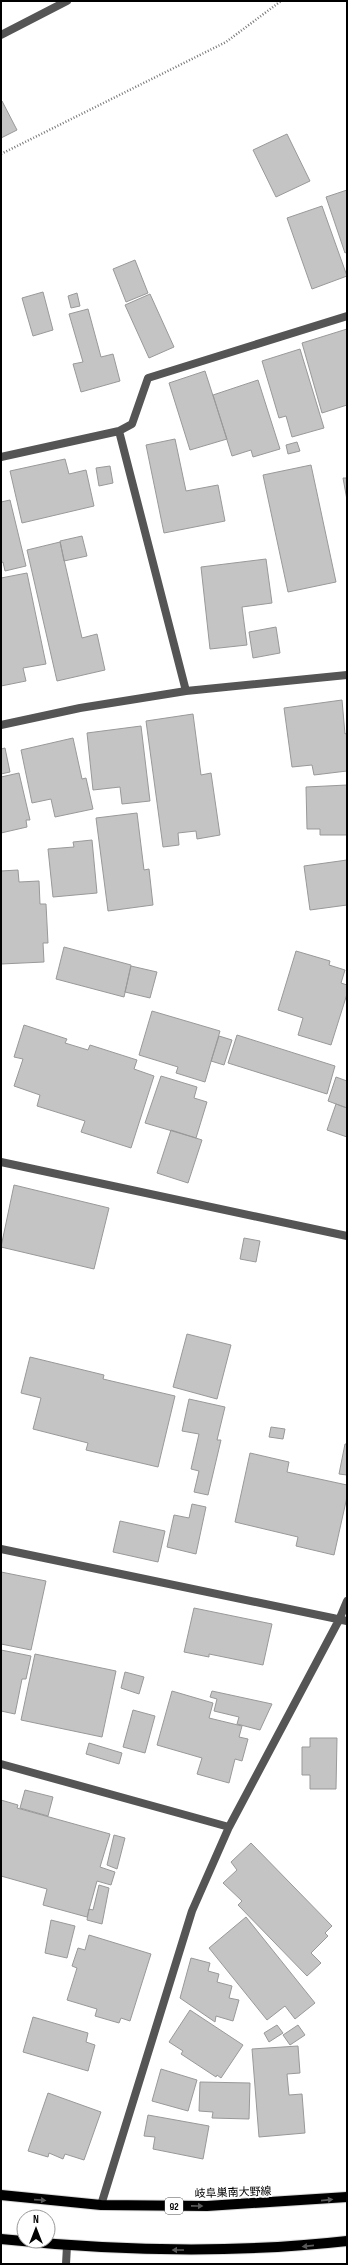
<svg xmlns="http://www.w3.org/2000/svg" width="348" height="2265" viewBox="0 0 348 2265" font-family="'Sofia Sans Condensed','Noto Sans JP',sans-serif">
<style>
.building{fill:#c4c4c4;stroke:#999}
.lines{fill:none;stroke-linecap:round;stroke-linejoin:round}
.primary-casing{stroke:#dbdbdb;stroke-width:12}
.path{stroke:#777;stroke-width:2.5;stroke-dasharray:1 2;stroke-linecap:butt}
.street{stroke:#555;stroke-width:8}
.primary{stroke:#000;stroke-width:10}
.oneway{fill:#595959}
.labels{text-anchor:middle;stroke-width:4;stroke-linejoin:round;paint-order:stroke}
.shield{fill:#fff;stroke:#4c4c4c;stroke-width:1}
.shield-label{font-size:10px;font-weight:bold;fill:#000}
.street-label{font-size:11px;fill:#000;stroke:#fff}
</style>
<rect width="100%" height="100%" fill="#fff"/>
<path class="building" d="M2,101L17,130L1,138V102Z
M287,134L310,181L276,197L253,150Z
M347,190V252L345,253L326,197Z
M322,206L347,276L312,289L287,218Z
M135,260L148,293L126,302L113,269Z
M43,292L53,330L33,336L22,298Z
M77,293L80,306L71,308L68,296Z
M150,294L174,347L149,358L125,305Z
M88,309L101,357L113,354L120,381L81,392L73,364L83,362L69,314Z
M347,329V405L322,413L302,343Z
M300,349L324,428L292,437L286,416L279,418L262,361Z
M205,371L227,439L190,450L169,383Z
M258,380L280,449L253,457L251,450L232,456L213,395Z
M175,439L186,491L218,485L225,521L164,533L146,445Z
M297,442L300,451L288,454L286,445Z
M65,459L69,474L86,470L94,506L22,523L10,471Z
M311,465L336,582L288,592L263,475Z
M110,466L113,483L99,486L96,468Z
M343,478H347V500Z
M10,500L26,566L5,571L3,562L1,563V502Z
M82,536L87,556L64,561L60,541Z
M60,542L82,638L97,634L105,670L57,681L27,550Z
M266,559L272,603L242,607L247,645L210,649L201,567Z
M27,573L46,664L23,668L26,681L1,686V578Z
M276,627L280,653L253,658L249,632Z
M342,700L345,734L347,733V771L314,775L312,765L292,767L284,708Z
M193,714L201,775L211,773L220,835L197,839L196,831L178,833L179,845L163,847L146,721Z
M141,726L150,801L122,804L120,787L93,790L87,733Z
M73,738L82,779L86,778L93,809L55,817L51,799L32,803L21,750Z
M5,748L10,772L1,774V749Z
M19,773L30,820H26L27,827L1,833V777Z
M347,785V835H320V829H307L306,787Z
M137,813L144,870L149,869L153,905L108,911L96,818Z
M92,840L97,893L53,897L48,849L74,847L73,842Z
M347,860V905L310,910L304,866Z
M18,870L19,882L39,881L40,904H46L48,943H43L44,962L1,964V871Z
M64,947L131,965L124,997L56,979Z
M296,951L330,961L329,965L345,970L341,983L347,985V994L331,1045L298,1035L303,1018L278,1010Z
M131,966L157,972L150,998L125,992Z
M152,1011L220,1031L205,1082L176,1073L178,1067L139,1055Z
M24,1025L67,1039L65,1043L88,1050L90,1045L137,1060L134,1069L154,1076L131,1148L81,1132L85,1121L37,1106L40,1095L14,1086L23,1059L14,1057Z
M237,1035L335,1066L327,1094L228,1063Z
M219,1036L232,1040L224,1065L211,1061Z
M161,1076L197,1087L194,1098L207,1102L196,1138L145,1123Z
M336,1077L347,1081V1108L328,1101Z
M336,1104L347,1108V1137L327,1130Z
M171,1130L202,1140L188,1183L157,1173Z
M14,1185L109,1208L94,1269L1,1247Z
M244,1238L260,1241L256,1262L240,1259Z
M187,1334L231,1345L217,1399L173,1387Z
M30,1357L104,1375L103,1379L175,1396L158,1467L86,1450L88,1443L33,1429L41,1398L21,1393Z
M189,1399L225,1407L217,1440H221L208,1495L194,1492L199,1471L191,1469L199,1434L182,1431Z
M271,1427L285,1429L283,1439L269,1437Z
M345,1444H347V1475L339,1474Z
M250,1453L289,1462L287,1472L347,1485V1497L334,1555L296,1546L298,1537L235,1522Z
M192,1504L206,1507L196,1554L167,1547L174,1515L189,1518Z
M120,1521L165,1531L158,1562L113,1552Z
M1,1572L46,1581L31,1650L1,1644Z
M194,1608L272,1624L263,1665L209,1654V1657L184,1652Z
M1,1650L31,1656L26,1679H22L15,1714L1,1711Z
M35,1654L116,1671L102,1737L21,1720Z
M125,1672L144,1677L139,1694L121,1688Z
M172,1691L213,1703L209,1718L242,1726L239,1737L248,1739L242,1761L235,1759L229,1783L197,1774L202,1758L157,1745Z
M212,1691L272,1704L260,1730L237,1724L239,1717L214,1711L217,1699L210,1697Z
M133,1710L155,1716L145,1753L123,1747Z
M310,1738H337L336,1789H310V1775H302V1747H310Z
M89,1743L122,1753L119,1764L86,1754Z
M25,1790L53,1797L48,1816L20,1808Z
M1,1800L18,1805L17,1808L110,1834L100,1867L115,1872L111,1885L97,1881L87,1917L43,1905L47,1889L1,1876Z
M114,1835L125,1838L117,1869L107,1865Z
M251,1843L332,1926L325,1933L328,1936L311,1953L321,1963L307,1976L238,1905L242,1901L223,1883L237,1870L231,1862Z
M99,1885L109,1888L102,1924L87,1920L89,1909L93,1910Z
M246,1917L315,2003L295,2019L285,2006L267,2020L209,1948Z
M51,1920L75,1926L67,1958L45,1953Z
M89,1935L151,1954L130,2021L121,2018L119,2023L95,2016L97,2009L67,2000L77,1968L72,1966L78,1948L85,1950Z
M191,1958L210,1963L208,1971L219,1974L217,1982L232,1986L229,1998L239,2000L233,2021L216,2016L215,2022L180,1998Z
M190,2010L243,2045L221,2078L217,2075L216,2077L181,2054L183,2051L169,2042Z
M33,2017L88,2033L86,2042L95,2045L88,2071L23,2052Z
M277,2025L283,2033L269,2042L264,2033Z
M298,2025L305,2035L290,2045L283,2035Z
M298,2046L300,2073L287,2074L289,2095L302,2094L305,2133L259,2137L252,2049Z
M161,2069L197,2080L188,2111L152,2101Z
M200,2082L250,2083L249,2119L212,2118L213,2112L199,2111Z
M48,2093L101,2112L84,2160L65,2154L63,2159L49,2153L48,2157L28,2151Z
M148,2115L209,2126L203,2159L153,2149L155,2137L144,2136Z"/>
<g class="lines">
<g class="primary-casing">
<path id="primary" d="M1,2195L101,2205L207,2206L347,2197
M1,2239C116,2251 232,2254 347,2241"/>
</g>
<path class="path" d="M1,154L226,42L281,1"/>
<path class="street" d="M1,35L67,1
M119,431L186,691
M1,457L119,431L132,424L148,378L347,316
M1,725L80,708L186,691L347,675
M1,1162L347,1236
M1,1549L347,1621
M1,1764L229,1827
M101,2205L192,1911L229,1827L339,1620L347,1601
M66,2264L67,2246"/>
<use href="#primary" class="primary"/>
</g>
<defs><path id="oneway-solid" d="M-6-.8H1V-3.2L6.5 0L1 3.2V.8H-6Z"/></defs>
<g class="oneway">
<use href="#oneway-solid" transform="translate(40 2200) rotate(4)"/>
<use href="#oneway-solid" transform="translate(327 2200) rotate(-6)"/>
<use href="#oneway-solid" transform="translate(197 2206) rotate(1)"/>
<use href="#oneway-solid" transform="translate(308 2246) rotate(174)"/>
<use href="#oneway-solid" transform="translate(178 2250) rotate(180)"/>
</g>
<g class="labels">
<rect class="shield" x="165" y="2198" width="18" height="16" rx="3"/>
<g class="shield-label">
<text x="174" y="2210">92</text>
</g>
<g class="street-label">
<text transform="translate(233 2192) rotate(-2)" y="4">岐阜巣南大野線</text>
</g>
</g>
<rect width="348" height="2265" fill="none" stroke="#000000" stroke-width="4"/>
<g transform="translate(36 2229)"><circle r="19" fill="#ffffff" stroke="#999999"/>
<path d="M0-3L7 15L0 10L-7 15Z" fill="#000000"/>
<text y="-6" font-size="11" font-weight="bold" text-anchor="middle" fill="#000000">N</text>
</g>
</svg>
